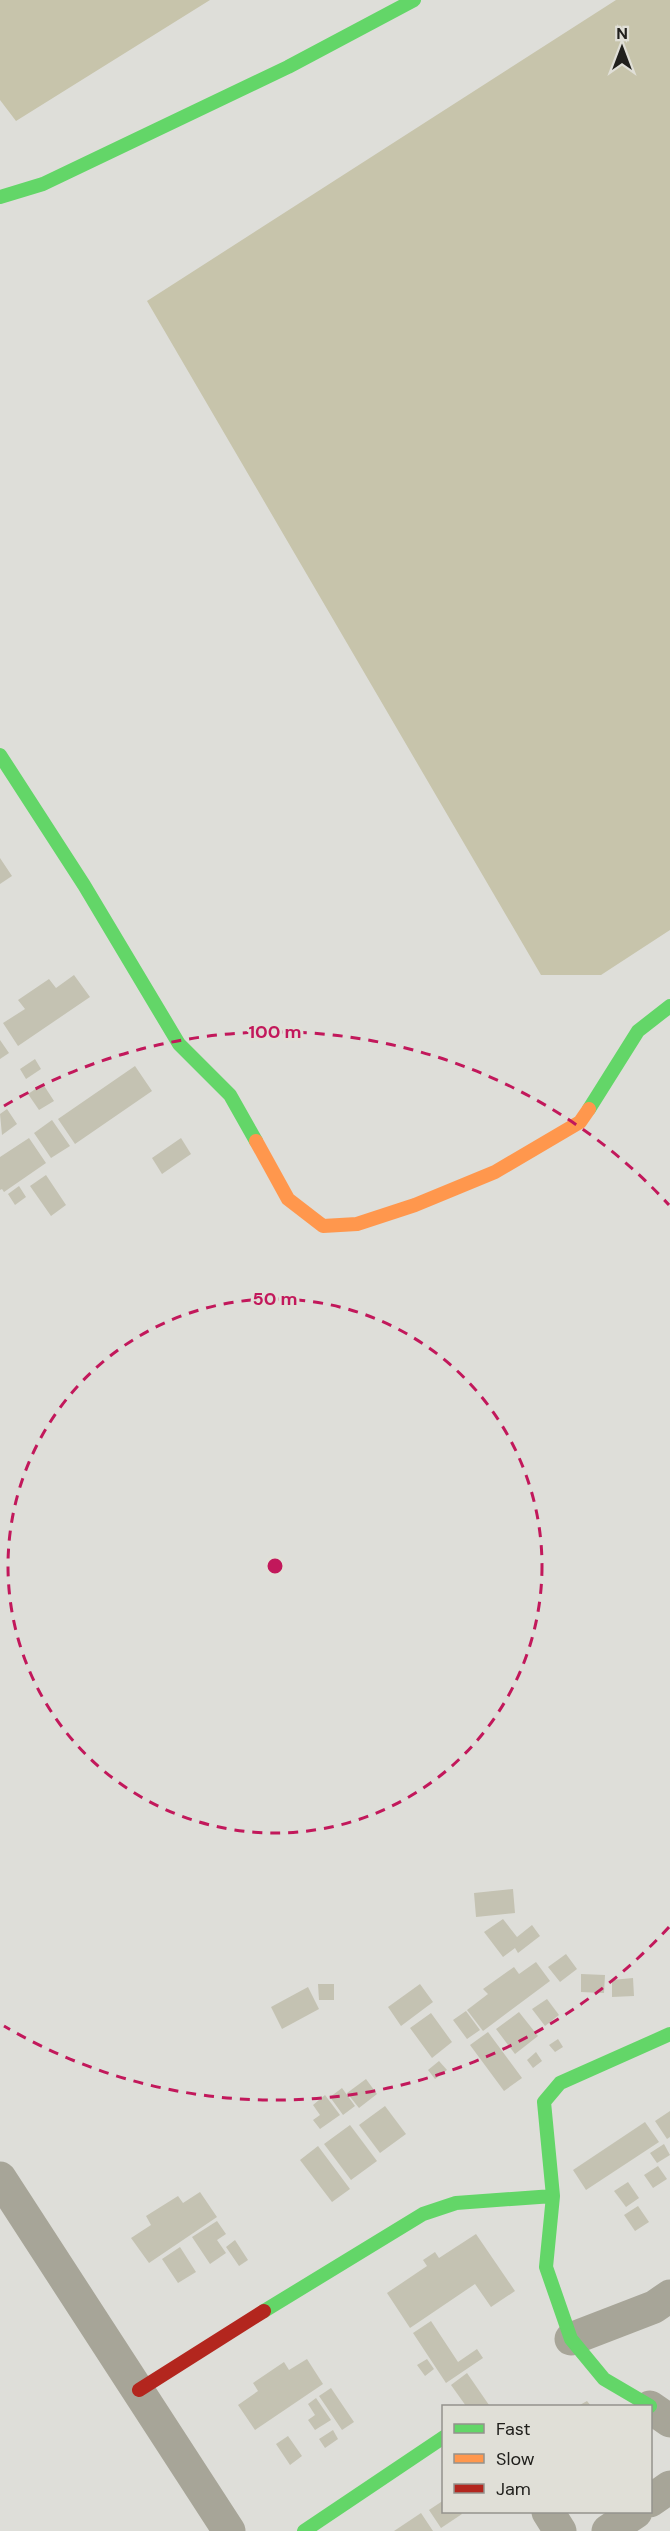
<svg xmlns="http://www.w3.org/2000/svg" width="670" height="2531" viewBox="0 0 670 2531" font-family="'DM Sans',sans-serif">
<style>
.green{fill:#c7c4ab}
.building{fill:#c4c2b2}
.lines{fill:none;stroke-linecap:round;stroke-linejoin:round}
.street{stroke:#a7a598;stroke-width:33}
.fast{stroke:#63d668;stroke-width:14}
.slow{stroke:#ff974d;stroke-width:14}
.jam{stroke:#b3261e;stroke-width:14}
.ring{fill:none;stroke:#c2185b;stroke-width:3;stroke-dasharray:10 8}
.centre{fill:#c2185b;stroke:#e0dfd7;stroke-width:3}
.ring-label{font-size:18px;text-anchor:middle;font-weight:bold;fill:#c2185b;stroke:#e0dfd7;stroke-width:6;stroke-linejoin:round;paint-order:stroke}
</style>
<rect width="100%" height="100%" fill="#deded9"/>
<path class="green" d="M0,0H210L16,121L0,100Z
M616,0H670V930L601,975H541L147,301Z"/>
<path class="building" d="M0,858L12,876L0,884Z
M74,975L90,997L18,1046L3,1023L25,1009L18,1000L49,979L56,988Z
M0,1040L9,1053L0,1059Z
M35,1059L41,1069L26,1079L20,1069Z
M135,1066L152,1091L75,1144L58,1119Z
M43,1084L54,1101L39,1110L28,1094Z
M7,1109L17,1124L2,1135L0,1114Z
M52,1120L70,1146L51,1158L34,1133Z
M29,1138L46,1163L4,1192L2,1189L0,1190V1157Z
M181,1138L191,1154L162,1174L152,1158Z
M46,1175L66,1205L51,1216L30,1186Z
M19,1186L26,1197L15,1205L8,1194Z
M513,1889L515,1913L476,1917L474,1893Z
M503,1919L517,1937L532,1925L540,1936L518,1953L515,1948L503,1957L484,1932Z
M566,1954L577,1969L560,1982L548,1967Z
M536,1962L550,1981L483,2031L467,2010L488,1994L483,1989L514,1967L519,1974Z
M581,1974L605,1975L604,1993L581,1992Z
M633,1978L634,1996L612,1997V1980Z
M318,1984H334V2000H319Z
M420,1984L433,2002L401,2026L388,2007Z
M308,1987L319,2009L282,2029L271,2007Z
M547,1999L559,2015L545,2026L532,2009Z
M466,2011L480,2030L467,2039L453,2020Z
M519,2012L538,2036L515,2054L496,2029Z
M431,2013L452,2042L432,2058L410,2028Z
M488,2032L522,2078L504,2091L470,2045Z
M558,2039L563,2047L555,2052L549,2045Z
M536,2052L542,2061L533,2068L527,2060Z
M439,2061L447,2070L435,2079L428,2070Z
M366,2079L377,2094L359,2108L347,2093Z
M342,2088L355,2106L343,2115L330,2097Z
M325,2095L340,2115L320,2129L313,2120L320,2115L313,2105Z
M385,2106L406,2134L380,2153L359,2125Z
M670,2111V2137L667,2139L655,2121Z
M645,2122L659,2142L586,2190L573,2170Z
M350,2125L377,2161L351,2180L324,2144Z
M664,2144L670,2155L657,2163L650,2153Z
M318,2146L350,2189L332,2202L300,2160Z
M658,2166L667,2179L653,2188L644,2175Z
M628,2182L639,2198L626,2207L614,2191Z
M200,2192L217,2217L149,2263L131,2238L151,2225L146,2216L178,2196L183,2203Z
M638,2206L649,2222L635,2231L624,2215Z
M217,2221L226,2234L217,2240L226,2253L210,2264L192,2237Z
M476,2234L515,2291L491,2307L475,2284L410,2328L387,2293L427,2266L423,2260L435,2252L439,2258Z
M235,2240L248,2260L239,2266L226,2247Z
M180,2247L196,2272L178,2283L162,2259Z
M431,2321L458,2362L477,2349L483,2358L446,2383L413,2333Z
M307,2359L323,2384L255,2430L238,2405L258,2391L253,2383L284,2362L289,2370Z
M427,2359L434,2369L425,2376L417,2365Z
M467,2373L489,2405L487,2406H466L451,2385Z
M331,2388L354,2422L342,2430L319,2396Z
M316,2398L331,2420L315,2430L308,2420L315,2415L308,2404Z
M587,2401L591,2406H578Z
M333,2430L338,2439L325,2448L319,2439Z
M288,2436L302,2456L290,2465L276,2444Z
M444,2500V2512H460L462,2514L441,2528L429,2510Z
M421,2513L433,2531H394Z"/>
<g class="lines">
<path class="street" d="M0,2178L229,2531
M571,2339L654,2307L670,2296
M650,2407L670,2421
M650,2501L670,2487
M548,2512L560,2531
M608,2531L636,2512"/>
<path class="fast" d="M0,197L43,184L288,67L414,0
M0,755L84,885L179,1044L230,1095L256,1141
M589,1109L638,1031L670,1006
M264,2311L423,2214L456,2203L553,2196
M650,2406L604,2379L571,2339L546,2267L553,2196L544,2102L560,2083L670,2034
M304,2531L444,2437"/>
<path class="slow" d="M256,1141L288,1199L323,1226L357,1224L415,1205L495,1172L580,1122L589,1109"/>
<path class="jam" d="M139,2390L264,2311"/>
</g>
<g class="ring">
<circle cx="275" cy="1566" r="267"/>
<path d="M669 1927A534 534 0 0 1 4 2026M4 1106A534 534 0 0 1 669 1205"/>
</g>
<circle cx="275" cy="1566" r="9" class="centre"/>
<g class="ring-label">
<text x="275" y="1038">100 m</text>
<text x="275" y="1305">50 m</text>
</g>
<rect x="442" y="2405" width="210" height="108" fill="#e0dfd7" stroke="#94938d" stroke-width="1.5"/>
<rect x="454" y="2424" width="30" height="9" fill="#63d668" stroke="#94938d" stroke-width="1.5"/>
<text x="496" y="2435" font-size="18" fill="#21201d">Fast</text>
<rect x="454" y="2454" width="30" height="9" fill="#ff974d" stroke="#94938d" stroke-width="1.5"/>
<text x="496" y="2465" font-size="18" fill="#21201d">Slow</text>
<rect x="454" y="2484" width="30" height="9" fill="#b3261e" stroke="#94938d" stroke-width="1.5"/>
<text x="496" y="2495" font-size="18" fill="#21201d">Jam</text>
<g transform="translate(622 48)" stroke="#e0dfd7" stroke-width="4.5" paint-order="stroke">
<path d="M0-4.5L10 22L0 15L-10 22Z" fill="#21201d"/>
<text y="-9" font-size="16" font-weight="bold" text-anchor="middle" fill="#21201d">N</text>
</g>
</svg>
